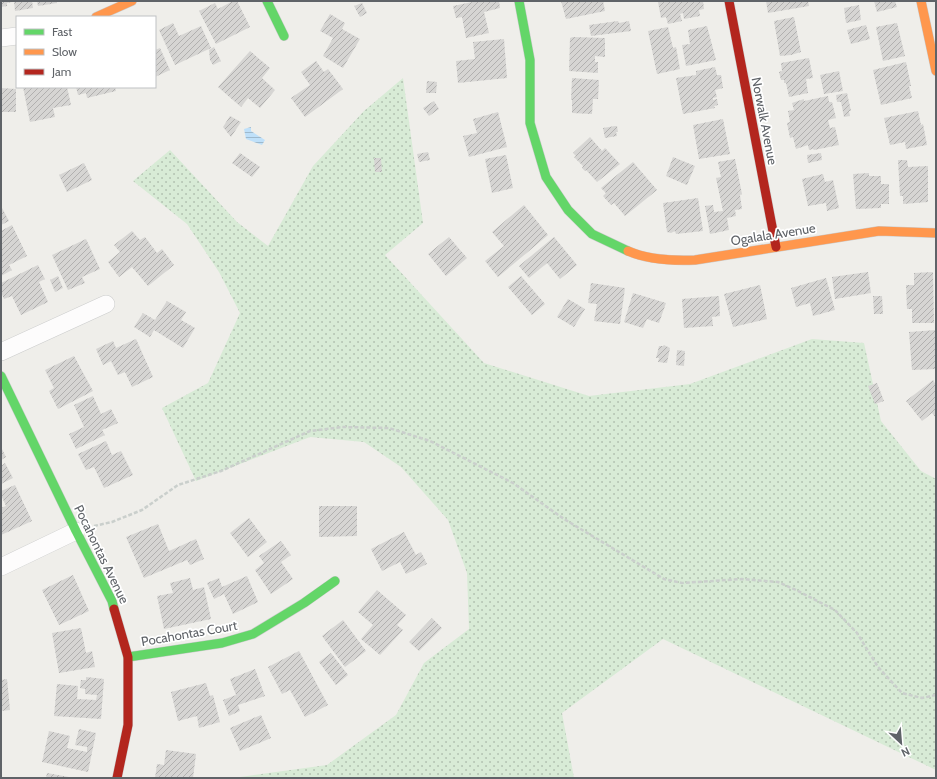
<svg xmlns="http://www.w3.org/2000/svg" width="937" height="779" viewBox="0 0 937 779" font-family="Cabin,sans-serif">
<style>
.grass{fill:url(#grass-dots)}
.water{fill:url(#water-rules)}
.building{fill:url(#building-hatch)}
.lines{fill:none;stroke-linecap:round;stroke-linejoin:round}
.street-casing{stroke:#cbcccc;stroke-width:18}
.fast-casing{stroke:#cacacb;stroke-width:10}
.slow-casing{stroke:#cacacb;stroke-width:10}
.jam-casing{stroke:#cacacb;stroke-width:10}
.path{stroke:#cacfcc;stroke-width:2.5;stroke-dasharray:4 2;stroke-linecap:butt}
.street{stroke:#fdfcfc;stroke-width:17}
.fast{stroke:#63d668;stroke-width:9}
.slow{stroke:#ff974d;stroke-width:9}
.jam{stroke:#b3261e;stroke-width:9}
.labels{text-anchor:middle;stroke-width:3.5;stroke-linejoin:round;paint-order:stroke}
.street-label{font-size:13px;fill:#5f6368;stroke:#fff}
</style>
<defs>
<pattern id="grass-dots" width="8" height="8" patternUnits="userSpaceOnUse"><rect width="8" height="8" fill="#d8ebd6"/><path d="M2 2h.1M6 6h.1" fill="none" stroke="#b2c2b1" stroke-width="1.8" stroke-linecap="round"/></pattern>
<pattern id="water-rules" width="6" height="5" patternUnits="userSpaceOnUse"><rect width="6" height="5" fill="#bfe0f9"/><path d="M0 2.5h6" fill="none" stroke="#9eb9cd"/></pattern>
<pattern id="building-hatch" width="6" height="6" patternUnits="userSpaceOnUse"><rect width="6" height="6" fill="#d6d5d3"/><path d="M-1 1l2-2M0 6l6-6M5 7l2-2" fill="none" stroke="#b1b0af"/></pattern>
</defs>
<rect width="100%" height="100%" fill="#efeeea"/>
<path class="grass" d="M403,78L423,223L385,255L484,363L589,396L690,384L812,339L864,343L881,421L921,471L936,479V770L663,639L562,713L574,778H233L327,765L396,715L424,663L469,629L467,573L448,520L401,467L364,442L310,437L196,481L162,408L208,383L240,313L219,272L187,224L133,181L170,150L237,222L268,246L313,166L364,111Z"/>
<path class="water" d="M251,127V131L265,140L262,145L246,139L244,129Z"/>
<path class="building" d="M1,1H12V2L7,3V6L1,7Z
M14,1H32L33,8L15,11Z
M37,1H57V3L38,6Z
M233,1H237L250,27L216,44L199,11L215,3L218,9Z
M477,1H499L500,8L484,12L489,33L466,38L462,17L456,18L453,6Z
M561,1H603L605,11L566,19Z
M664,1H703L704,9L699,10L700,16L684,19L683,13L680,14L682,21L668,24L666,17L661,18L658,2Z
M766,1H808L809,6L768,13Z
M874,1H895L897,7L877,12Z
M362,3L367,13L360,17L354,6Z
M859,5L861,20L846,23L844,8Z
M330,14L345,23L342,29L360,39L343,68L323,56L333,38L320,31Z
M794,17L801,52L791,55L780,56L774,21Z
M618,21L619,23L629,21L631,31L591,36L589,25Z
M173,23L179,36L201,26L211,48L175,65L159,30Z
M897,23L905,56L883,61L876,27Z
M866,25L870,39L851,44L847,30Z
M707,26L716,60L686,66L682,45L690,44L688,30Z
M668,27L673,48L676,47L680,69L657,74L648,31Z
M573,37L605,38V57L595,56V62H598V73L569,71L570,38Z
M504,39L507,78L458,83L456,61L475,59L473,42Z
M214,47L221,61L213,65L210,60L209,50Z
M160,48L170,70L155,77V50Z
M250,51L270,68L262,78L275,90L260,108L248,98L241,107L218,87Z
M809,58L813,78L806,79L808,93L789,97L786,83H784V80H781L779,72L782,71L781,63Z
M316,61L324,72L328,69L343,89L305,117L291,98L310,85L301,72Z
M906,62L911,86H909L912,98L881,105L873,70Z
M715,67L717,75H721L723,88L715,90L717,97L713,98V100L717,99L718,105L714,106L715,108L683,114L676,78L696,75V71Z
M839,71L843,91L824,94L820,75Z
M572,78L599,80L598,99H593L592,114L572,113V100H571Z
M427,81L437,82L436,93H426Z
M23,87H67L71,105L53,108L55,117L30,122Z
M76,87H115L116,91L87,98L86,93L78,95Z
M1,88L16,89V112H1Z
M847,93L851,111H849L850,116L844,117L841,102H837L836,95Z
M828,96L829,102H832L836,118L828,120L830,128L835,127L839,145L814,150L813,149L809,150L808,145L796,149L793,137L790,138L787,123L790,122L788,111L794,110L792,103L804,99V101Z
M434,101L439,109L429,116L423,108Z
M918,111L921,125L923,124L927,145L906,149L905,142L890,145L884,118Z
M498,112L507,147L469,157L463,136L477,133L473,119Z
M230,116L241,122L231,137L223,127Z
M723,119L730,154L699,159L693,125Z
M615,126H617L618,132H616L617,136L605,138L603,128Z
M590,137L602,151L605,148L620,164L597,182L586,170L585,171L582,168L583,166L574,157L576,156L573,153Z
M428,152L430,160L419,162L417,154Z
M240,153L260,167L252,177L232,163Z
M821,153L822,160L808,163L807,155Z
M506,155L513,188L492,193L485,159Z
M673,157L695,166L687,185L666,176Z
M374,158H381L382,172H375Z
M735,159L742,194L740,195L742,209L735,210L736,216L727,218L729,230L710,234L705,206L713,205L714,212L723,211L716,178L721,177L718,162Z
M898,160H907L908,167L928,166V202L903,204V196H900Z
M633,162L657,190L625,216L614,203L611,205L603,196L606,193L601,188Z
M84,163L92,180L67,192L59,175Z
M869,173V176H881V184H889V204H881V208L856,209L853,174Z
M823,174L825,182L833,180L839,208L827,211L826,203L808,206L802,179Z
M698,198L703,231L676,234L675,231L671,233L667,232L663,203Z
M524,205L548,235L498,277L485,261L504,246L492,232Z
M1,206L9,221L1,225Z
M12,225L27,256L9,265L12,270L1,276V231Z
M132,231L140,240L145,237L157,253L162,249L174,265L148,286L132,267L119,277L108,262L120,252L114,245Z
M449,237L467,258L446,276L428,254Z
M554,237L577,265L560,279L547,263L529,278L519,266Z
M86,239L100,269L82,277L85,283L68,290L52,255Z
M38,265L45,279L39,282L48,302L21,315L12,296L4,299L1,292V283Z
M868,272L871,293L835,299L832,277Z
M933,272L934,323H912V309H907L906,285H914V273Z
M58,276L63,288L55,292L50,280Z
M521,276L545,304L532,315L508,287Z
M826,278L835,310L813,316L810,303L796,307L791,288Z
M591,283L625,288L620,324L594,321L597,304L588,303Z
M760,285L767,319L733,327L724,294Z
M633,293L666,303L659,323L647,319L643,328L624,322Z
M719,296L720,316L712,317L713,326L684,328L682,299Z
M873,296H882L883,314H874Z
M568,299L585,309L574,327L557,317Z
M167,301L186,312L181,320L195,328L183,348L154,330L150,337L134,327L143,313L155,320Z
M936,330V369L912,370L909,332Z
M136,339L153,377L132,387L125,372L118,375L111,361L103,365L96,349L113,341L116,348Z
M664,345L670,348L667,363L658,362L659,358H656L659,346H663Z
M677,350L685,351L684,366L676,365Z
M74,356L93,391L58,409L49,391L54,388L45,370Z
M933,380L936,385V418L932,413L922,421L906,401Z
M877,383L884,401L875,404L868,386Z
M93,396L101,414L111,409L118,423L102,430L105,435L76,449L69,434L84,427L74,405Z
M106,441L112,455L121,451L133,475L104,488L94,467L86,470L78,454Z
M1,447L6,457L1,460Z
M5,463L13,478L1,484V466Z
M15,485L32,521L1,535V508L6,506L1,495V491Z
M319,506H357V536L319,537Z
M249,518L267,542L248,557L230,533Z
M158,524L169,551L196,539L204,559L190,565L187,560L144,578L126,537Z
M404,532L416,555L421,552L427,564L406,574L400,562L382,571L371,549Z
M281,541L291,555L281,562L293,579L271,594L255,570L264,563L259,556Z
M73,575L89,611L59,625L42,590Z
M247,576L258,602L233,614L224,594L214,599L207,583L219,578L222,587Z
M190,578L193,590L204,587L211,619L164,629L157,596L173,593L170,583Z
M377,590L406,615L397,625L403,630L380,655L361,639L373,625L358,612Z
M432,618L442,628L419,651L409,642Z
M343,620L366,651L345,667L322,636Z
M81,628L86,653L92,651L95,667L59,673L52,633Z
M299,651L328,705L305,717L290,690L282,694L268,667Z
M331,653L348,675L336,685L319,662Z
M255,669L265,696L238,705L240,711L229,716L223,700L236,695L230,679Z
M86,677L104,679L101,719L54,716L57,684L78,686L77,699L96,700L97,695L85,694V689L80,688L81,680H86Z
M7,679L10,710L1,711V680Z
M206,683L210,696L213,695L220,722L199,728L197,716L178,721L171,692Z
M261,715L271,738L240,751L230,728Z
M79,729L96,733L88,772L42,762L49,731L70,736L67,748L87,752V747L75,745Z
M166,750L196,754L193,778H155L157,764L164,765Z
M47,773L69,777V778H46Z"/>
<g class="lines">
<g class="street-casing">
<path id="street" d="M1,38L17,36
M1,352L106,304
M1,567L76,531"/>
</g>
<g class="fast-casing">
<path id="fast" d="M267,1L284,36
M519,1L530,60V123L546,177L568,210L592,234L628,251
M1,376L76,531L112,601L114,609
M128,657L222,643L253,634L304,603L335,581"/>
</g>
<g class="slow-casing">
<path id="slow" d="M921,1L936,71
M96,17L132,1
M628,251C649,260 672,261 695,260L879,231L936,233"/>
</g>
<g class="jam-casing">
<path id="jam" d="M729,1L776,247
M114,609L128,657V725L117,778"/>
</g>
<path class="path" d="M94,526L112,522L142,510L178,485L221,471L310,431L342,427L389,428L430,441L513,483L564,519L664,579L682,583L742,579L778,582L796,590L835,610L857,633L878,667L902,693L922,698L936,695"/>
<use href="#street" class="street"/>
<use href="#fast" class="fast"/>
<use href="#slow" class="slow"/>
<use href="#jam" class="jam"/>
</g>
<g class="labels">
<g class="street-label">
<text transform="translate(765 121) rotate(79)" y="5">Norwalk Avenue</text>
<text transform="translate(773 234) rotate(-9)" y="5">Ogalala Avenue</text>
<text transform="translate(102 554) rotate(64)" y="5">Pocahontas Avenue</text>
<text transform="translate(189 633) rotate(-10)" y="5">Pocahontas Court</text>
</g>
</g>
<rect width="937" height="779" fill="none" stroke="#5f6368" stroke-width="4"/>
<rect x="16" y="16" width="140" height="72" fill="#ffffff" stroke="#bfc1c3"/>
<rect x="24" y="29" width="20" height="6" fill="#63d668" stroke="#bfc1c3"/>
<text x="52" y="36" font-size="12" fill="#5f6368">Fast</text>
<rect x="24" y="49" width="20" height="6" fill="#ff974d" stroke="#bfc1c3"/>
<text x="52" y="56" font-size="12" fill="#5f6368">Slow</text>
<rect x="24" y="69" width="20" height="6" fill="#b3261e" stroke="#bfc1c3"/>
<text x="52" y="76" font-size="12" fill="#5f6368">Jam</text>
<g transform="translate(901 743) rotate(154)" stroke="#ffffff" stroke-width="3" paint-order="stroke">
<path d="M0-3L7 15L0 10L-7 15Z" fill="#5f6368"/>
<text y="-6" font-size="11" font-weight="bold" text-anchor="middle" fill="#5f6368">N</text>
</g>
</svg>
